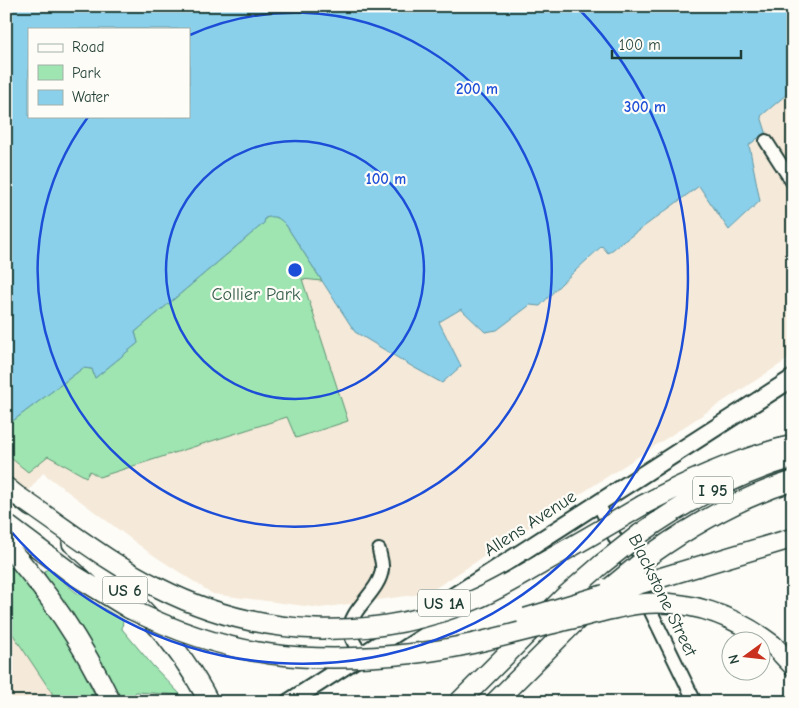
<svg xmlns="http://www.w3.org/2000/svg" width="799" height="708" viewBox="0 0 799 708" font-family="'Comic Neue',sans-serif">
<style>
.built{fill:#f5e9d9}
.green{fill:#9ee5b1;stroke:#5e9172}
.water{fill:#8ad0eb;stroke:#5f95a2;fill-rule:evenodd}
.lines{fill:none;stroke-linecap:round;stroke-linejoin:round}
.minor-casing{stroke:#1f3d34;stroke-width:16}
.major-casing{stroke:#1f3d34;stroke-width:20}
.highway-casing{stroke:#1f3d34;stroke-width:22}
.minor{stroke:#fdfcf7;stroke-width:12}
.major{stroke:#fdfcf7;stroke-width:16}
.highway{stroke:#fdfcf7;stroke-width:19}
.highway-bridge-casing{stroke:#1f3d34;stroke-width:22;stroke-linecap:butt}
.highway-bridge{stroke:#fdfcf7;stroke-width:19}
.ring{fill:none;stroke:#1d4ed8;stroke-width:2.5}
.labels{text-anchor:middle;stroke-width:4.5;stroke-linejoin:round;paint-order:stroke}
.shield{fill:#fdfcf7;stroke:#62766e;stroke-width:1}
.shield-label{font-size:16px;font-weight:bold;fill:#1f3d34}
.park-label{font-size:18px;fill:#385f4d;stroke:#fdfcf7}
.street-label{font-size:18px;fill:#1f3d34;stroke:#fdfcf7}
.centre{fill:#1d4ed8;stroke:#fdfcf7;stroke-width:2.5}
.ring-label{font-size:15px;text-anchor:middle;font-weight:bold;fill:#1d4ed8;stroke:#fdfcf7;stroke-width:4.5;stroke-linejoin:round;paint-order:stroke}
</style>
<rect width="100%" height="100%" fill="#fdfcf7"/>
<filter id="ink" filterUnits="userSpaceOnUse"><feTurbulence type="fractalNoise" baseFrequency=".02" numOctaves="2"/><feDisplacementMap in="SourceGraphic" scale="10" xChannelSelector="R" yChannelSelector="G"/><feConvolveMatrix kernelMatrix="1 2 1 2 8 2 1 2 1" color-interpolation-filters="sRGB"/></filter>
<g filter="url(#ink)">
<path class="built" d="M793,89V356L428,593L320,608L213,594L147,551L43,473L6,519V454L28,471L48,456L90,471L302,278L322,281L355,332L461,366L439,322L461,309L485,332L497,330L530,305L540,306L561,284L603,246L608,253L699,185L730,230L760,201L749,145L761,116Z
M6,624L52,693L54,699L44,702H6Z"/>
<path class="green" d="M272,216L278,217L286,225L322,281L302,279L348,421L296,438L287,417L99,477L90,471L86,477L48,456L28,472L6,454V426L83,368L92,369L95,378L138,343L135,332L264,223L265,218Z
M6,562C47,600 75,652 98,702H58L54,699L52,693L6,624Z
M48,569L76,592L123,620L122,629L153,666L181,695L136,692L132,697L133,702H120L89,641L46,577L44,571Z"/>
<path class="water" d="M6,6H793V89L761,116L766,132L749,145L760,201L729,230L699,186L608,253L602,246L561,284L540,306L530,305L497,330L485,332L461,309L439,322L461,366L442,383L413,367L355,332L286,225C279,218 276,215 265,218L264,223L135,332L138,343L95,378L92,369L83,368L6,426ZM29,29H189V116H29Z"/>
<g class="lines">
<g class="minor-casing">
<path id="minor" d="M766,141L793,183
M598,503L695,702
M362,655C357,648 351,640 350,631C348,610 380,592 382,569C383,563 380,556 379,550"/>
</g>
<g class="major-casing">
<path id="major" d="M289,702L793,378"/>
</g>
<g class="highway-casing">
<path id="highway" d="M6,487L31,507
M643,505C691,479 740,458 793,445
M6,524L74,575L130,609
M640,534C686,501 738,474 793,458
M72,543C126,589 176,638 209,702
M6,545C49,592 83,644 111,702
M650,555C694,524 741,497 793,481
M773,645L793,666
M459,702L564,597L602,564
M495,702L585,612"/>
</g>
<use href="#minor" class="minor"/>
<use href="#major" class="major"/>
<use href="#highway" class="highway"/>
<g class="highway-bridge-casing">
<path id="highway-bridge" d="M19,497C65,528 110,564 159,588C257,638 373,643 474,600C500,589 524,574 548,560C580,542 611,524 643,505
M602,564L640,534
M611,587L650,555
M130,609C229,658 309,665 417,653C469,647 521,631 572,619C594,614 616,607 639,604C688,599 734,615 773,645
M526,618L793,538"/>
</g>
<use href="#highway-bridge" class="highway-bridge"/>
</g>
</g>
<g class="ring">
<circle cx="295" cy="270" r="129"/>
<path d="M190 35A257 257 0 1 1 88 117"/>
<path d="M577 7A386 386 0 1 1 8 528"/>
</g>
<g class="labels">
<g class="shield">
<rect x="693" y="476.5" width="40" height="27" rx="4"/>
<rect x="102.5" y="576.5" width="45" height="27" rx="4"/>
<rect x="418" y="589.5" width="52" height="27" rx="4"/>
</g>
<g class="shield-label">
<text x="713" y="496">I 95</text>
<text x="125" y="596">US 6</text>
<text x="444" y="609">US 1A</text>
</g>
<g class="park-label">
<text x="256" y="300">Collier Park</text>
</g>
<g class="street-label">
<text transform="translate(530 523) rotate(-33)" y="6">Allens Avenue</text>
<text transform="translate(663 595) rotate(64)" y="6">Blackstone Street</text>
</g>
</g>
<circle cx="295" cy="270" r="8" class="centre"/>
<g class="ring-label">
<text x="477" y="94">200 m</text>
<text x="645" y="112">300 m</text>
<text x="386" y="184">100 m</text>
</g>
<rect width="799" height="708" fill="none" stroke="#fdfcf7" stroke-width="25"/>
<rect x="12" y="12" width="774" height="683" fill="none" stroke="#1f3d34" stroke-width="2" filter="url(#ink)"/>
<rect x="28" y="28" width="162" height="90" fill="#fdfcf7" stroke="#a4b0a9"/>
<rect x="38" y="44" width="25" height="8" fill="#fdfcf7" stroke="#a4b0a9"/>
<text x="72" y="52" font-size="15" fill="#1f3d34">Road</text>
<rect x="38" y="65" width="25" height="15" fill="#9ee5b1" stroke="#a4b0a9"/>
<text x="72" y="78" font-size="15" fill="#1f3d34">Park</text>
<rect x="38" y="90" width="25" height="15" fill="#8ad0eb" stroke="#a4b0a9"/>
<text x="72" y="102" font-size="15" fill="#1f3d34">Water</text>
<g transform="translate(746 656) rotate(255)"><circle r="24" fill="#fdfcf7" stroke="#a4b0a9"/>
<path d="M0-4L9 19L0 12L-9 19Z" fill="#c8321e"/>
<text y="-8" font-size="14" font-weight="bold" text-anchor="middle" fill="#1f3d34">N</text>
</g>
<path d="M612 50v8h129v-8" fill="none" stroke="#1f3d34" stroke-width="2.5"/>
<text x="619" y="50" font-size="15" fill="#1f3d34" stroke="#fdfcf7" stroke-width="4" paint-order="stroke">100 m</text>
</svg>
